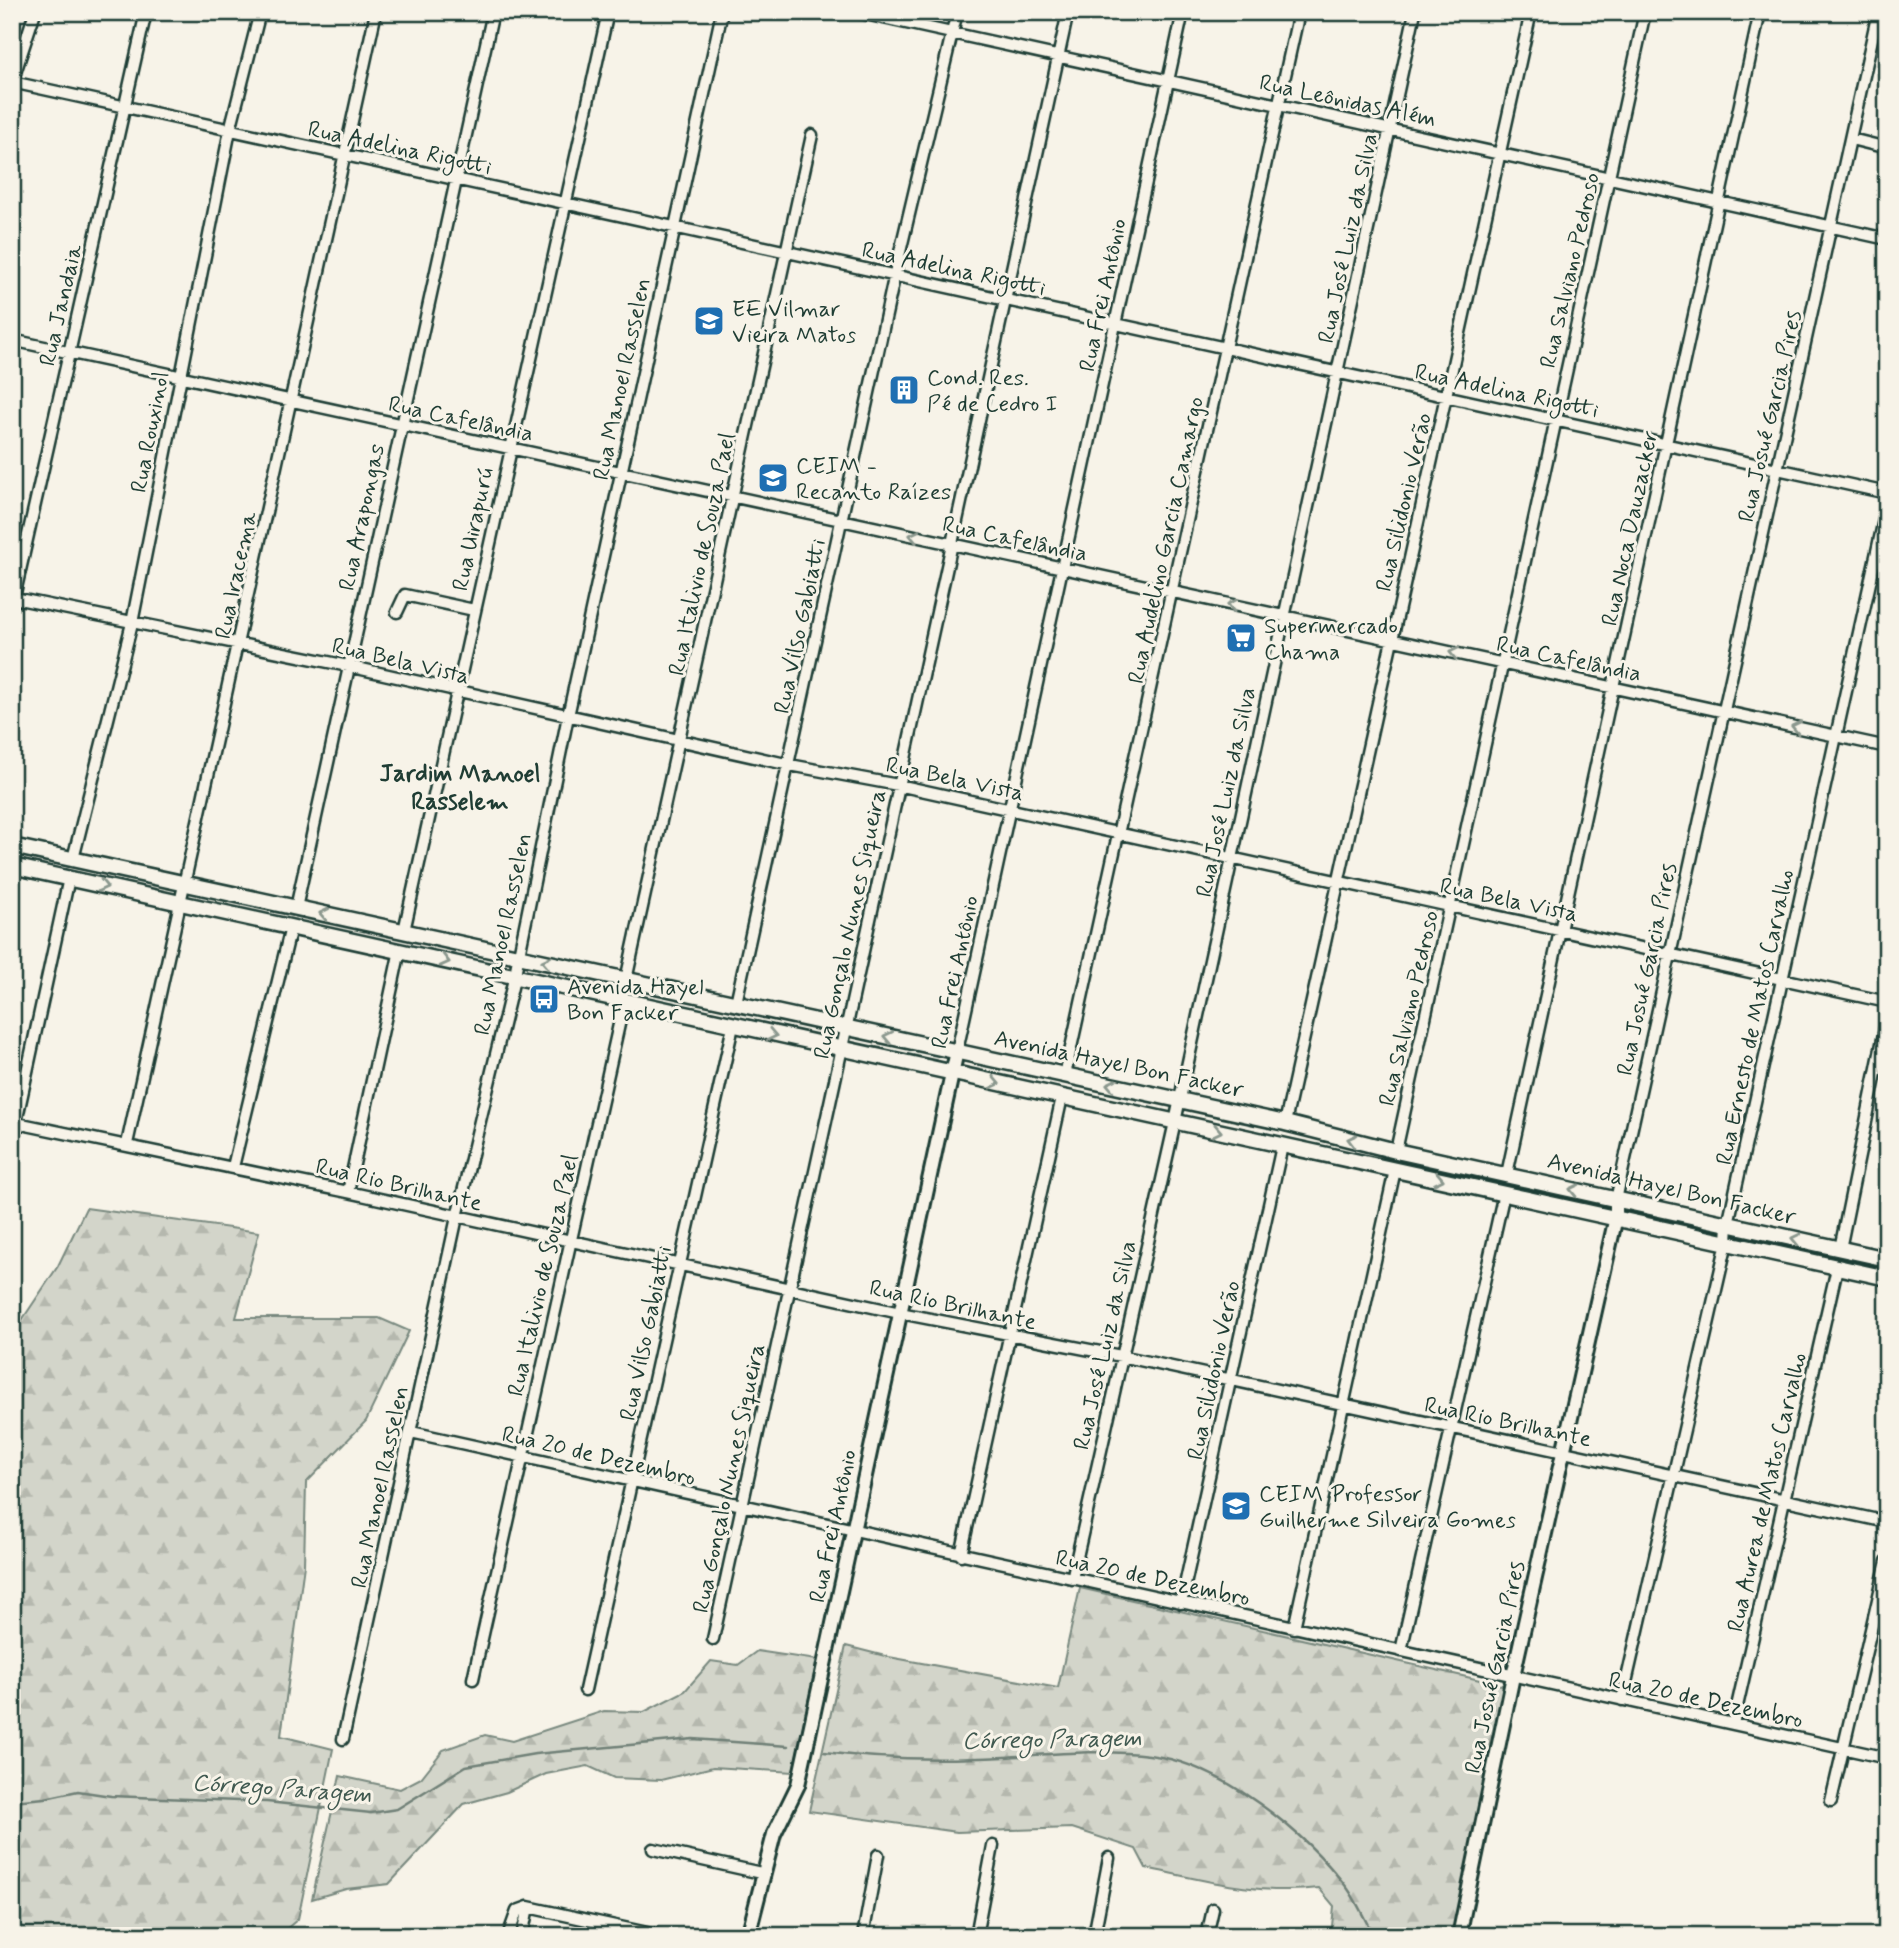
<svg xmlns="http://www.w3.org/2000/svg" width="1899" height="1948" viewBox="0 0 1899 1948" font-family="Mynerve,sans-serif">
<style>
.forest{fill:url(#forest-firs);stroke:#79897f;stroke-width:2}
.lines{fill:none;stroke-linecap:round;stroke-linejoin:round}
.stream{stroke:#6f8077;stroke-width:2.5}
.minor-casing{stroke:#1f3d34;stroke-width:15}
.tertiary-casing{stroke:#1f3d34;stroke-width:18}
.secondary-casing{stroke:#1f3d34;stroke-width:19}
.minor{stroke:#f7f3e8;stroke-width:10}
.tertiary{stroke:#f7f3e8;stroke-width:12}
.secondary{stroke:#f7f3e8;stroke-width:14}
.oneway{stroke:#8b988e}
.labels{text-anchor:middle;stroke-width:6;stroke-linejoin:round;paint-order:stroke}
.street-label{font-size:23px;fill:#1f3d34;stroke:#f7f3e8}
.poi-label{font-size:23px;fill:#1f3d34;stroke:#f7f3e8;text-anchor:start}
.neighbourhood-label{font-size:24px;font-weight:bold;fill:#1f3d34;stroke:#f7f3e8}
.water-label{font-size:24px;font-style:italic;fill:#405950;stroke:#f7f3e8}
</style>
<defs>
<pattern id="forest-firs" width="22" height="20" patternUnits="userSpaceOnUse" patternTransform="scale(1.75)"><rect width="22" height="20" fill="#d3d5ca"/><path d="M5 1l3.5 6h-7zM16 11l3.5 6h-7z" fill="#b5b8ae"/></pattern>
</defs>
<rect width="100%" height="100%" fill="#f7f3e8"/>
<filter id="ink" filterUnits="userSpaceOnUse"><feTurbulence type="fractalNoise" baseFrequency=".0143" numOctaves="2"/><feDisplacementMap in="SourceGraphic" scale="14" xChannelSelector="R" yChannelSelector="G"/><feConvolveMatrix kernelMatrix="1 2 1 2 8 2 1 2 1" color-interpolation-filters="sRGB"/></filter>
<g filter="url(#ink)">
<path class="forest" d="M86,1208L259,1232L236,1318H379L409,1331L366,1421L306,1483L304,1565L281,1736L333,1749L298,1919L278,1936H12V1335L58,1266Z
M1080,1588L1506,1686L1453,1936H1331L1334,1906L1319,1888C1260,1896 1203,1880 1146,1868L1136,1849L1072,1828L957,1832L809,1811L846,1646L889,1657L1058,1688Z
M757,1651L817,1660L793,1772L713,1767L661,1780L614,1778L588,1766L546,1774L507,1792L464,1804L389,1884L346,1889L312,1899L340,1776L400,1789L421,1778L443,1750L485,1735L512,1741L604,1711L644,1712L685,1691L711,1661L738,1665Z"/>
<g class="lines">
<path class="stream" d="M824,1752C884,1760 945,1760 1005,1757C1053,1754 1102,1749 1149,1755C1222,1764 1305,1832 1348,1889C1358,1903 1365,1921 1374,1936
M12,1801L45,1798L78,1791L111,1796L267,1802L371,1813L397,1809L466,1766L535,1754L693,1739L788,1746"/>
<g class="minor-casing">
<path id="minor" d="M856,12L1887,239
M12,82L1887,493
M12,82L35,12
M1851,139L1887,148
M12,340L1887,747
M14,598L348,666L790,765L898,785L1887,1002
M12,606L146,12
M397,612L405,595L474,610
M73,859L132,623L230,130L260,12
M296,908L493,12
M404,931L608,12
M626,980L812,135
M736,1003L896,269L957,12
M957,1051L1183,12
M1065,1075L1299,12
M12,1122L348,1192L900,1313L1121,1356L1887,1522
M1285,1123L1531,12
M12,1141L69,878
M127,1144L376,12
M1396,1151L1645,12
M233,1167L291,927
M1507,1174L1760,12
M348,1192L400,950
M1616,1200L1878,12
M1840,1249L1887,1019
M411,1432L1887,1758
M961,1555L1062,1097
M1072,1579L1175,1122L1415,12
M1181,1603L1282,1146
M1294,1628L1395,1170
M713,1639L1068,12
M1401,1651L1504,1193
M473,1679L624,1002
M585,1690L733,1026
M1622,1700L1727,1242L1728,1224L1887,506
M1733,1724L1837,1268
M343,1739L457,1217L514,979L568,716L722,12
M1831,1801L1887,1561
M653,1849L761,1873
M508,1936L517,1911L528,1907L661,1936
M522,1936L528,1907
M863,1936L878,1855
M976,1936L993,1846
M1094,1936L1109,1858
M1207,1936L1213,1909"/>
</g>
<g class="tertiary-casing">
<path id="tertiary" d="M748,1936L774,1834L798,1785L957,1051
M1459,1936L1513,1676L1616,1217V1200"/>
</g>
<g class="secondary-casing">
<path id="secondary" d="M12,846L1285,1123L1396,1151L1887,1259
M12,866L1887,1278"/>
</g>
<use href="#minor" class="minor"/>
<use href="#tertiary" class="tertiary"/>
<use href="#secondary" class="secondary"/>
</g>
<defs><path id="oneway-chevron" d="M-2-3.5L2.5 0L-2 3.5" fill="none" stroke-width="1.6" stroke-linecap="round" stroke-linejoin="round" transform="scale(1.75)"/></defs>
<g class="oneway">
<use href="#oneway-chevron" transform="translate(914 536) rotate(-168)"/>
<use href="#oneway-chevron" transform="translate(1232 605) rotate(-168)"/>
<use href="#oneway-chevron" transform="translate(1454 653) rotate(-168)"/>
<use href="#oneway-chevron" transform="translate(1796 727) rotate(-168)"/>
<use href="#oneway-chevron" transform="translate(103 886) rotate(13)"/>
<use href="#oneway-chevron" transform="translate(324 914) rotate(-168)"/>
<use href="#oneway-chevron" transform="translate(445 961) rotate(14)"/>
<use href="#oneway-chevron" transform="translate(546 962) rotate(-168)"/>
<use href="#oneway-chevron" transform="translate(772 1035) rotate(12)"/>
<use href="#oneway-chevron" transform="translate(888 1037) rotate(-168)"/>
<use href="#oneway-chevron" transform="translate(995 1083) rotate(12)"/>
<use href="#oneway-chevron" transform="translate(1111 1085) rotate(-168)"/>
<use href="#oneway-chevron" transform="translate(1217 1131) rotate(12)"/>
<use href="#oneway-chevron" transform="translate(1352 1140) rotate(-166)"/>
<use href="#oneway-chevron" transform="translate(1439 1179) rotate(12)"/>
<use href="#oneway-chevron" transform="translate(1574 1190) rotate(-167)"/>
<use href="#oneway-chevron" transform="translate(1796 1239) rotate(-168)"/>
</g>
</g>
<defs>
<g id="school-square" transform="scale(1.575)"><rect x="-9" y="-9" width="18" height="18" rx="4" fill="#1f6fb2" stroke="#f7f3e8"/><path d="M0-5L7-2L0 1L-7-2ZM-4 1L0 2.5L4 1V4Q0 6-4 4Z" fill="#fff"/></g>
<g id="building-square" transform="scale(1.575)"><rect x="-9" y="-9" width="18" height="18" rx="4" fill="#1f6fb2" stroke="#f7f3e8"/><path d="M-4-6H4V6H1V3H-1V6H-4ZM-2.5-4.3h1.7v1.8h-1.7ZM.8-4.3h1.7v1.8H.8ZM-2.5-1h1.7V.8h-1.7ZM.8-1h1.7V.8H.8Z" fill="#fff"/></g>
<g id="supermarket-square" transform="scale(1.575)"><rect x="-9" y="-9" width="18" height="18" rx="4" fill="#1f6fb2" stroke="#f7f3e8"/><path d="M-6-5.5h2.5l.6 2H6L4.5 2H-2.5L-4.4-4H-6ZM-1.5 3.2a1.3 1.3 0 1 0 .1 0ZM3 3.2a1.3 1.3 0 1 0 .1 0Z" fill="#fff"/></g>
<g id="bus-square" transform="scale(1.575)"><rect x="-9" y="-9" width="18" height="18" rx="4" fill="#1f6fb2" stroke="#f7f3e8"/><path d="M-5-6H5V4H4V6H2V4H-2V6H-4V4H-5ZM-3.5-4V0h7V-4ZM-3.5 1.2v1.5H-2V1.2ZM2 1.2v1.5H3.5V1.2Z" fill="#fff"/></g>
</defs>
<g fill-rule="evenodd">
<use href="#school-square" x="709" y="321"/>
<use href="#building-square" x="904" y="390"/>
<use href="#school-square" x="773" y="478"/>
<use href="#supermarket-square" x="1241" y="638"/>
<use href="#bus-square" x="544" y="999"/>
<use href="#school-square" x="1236" y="1506"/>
</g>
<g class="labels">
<g class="street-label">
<text transform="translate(1348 100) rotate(12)" y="8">Rua Leônidas Além</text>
<text transform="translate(400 147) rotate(12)" y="8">Rua Adelina Rigotti</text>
<text transform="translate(1347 238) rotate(-78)" y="8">Rua José Luiz da Silva</text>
<text transform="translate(954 268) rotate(12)" y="8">Rua Adelina Rigotti</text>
<text transform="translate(1569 270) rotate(-77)" y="8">Rua Salviano Pedroso</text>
<text transform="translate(1102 295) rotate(-78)" y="8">Rua Frei Antônio</text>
<text transform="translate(60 305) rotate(-77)" y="8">Rua Jandaia</text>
<text transform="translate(621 379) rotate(-78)" y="8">Rua Manoel Rasselen</text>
<text transform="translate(1507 390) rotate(12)" y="8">Rua Adelina Rigotti</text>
<text transform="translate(1769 416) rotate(-77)" y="8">Rua Josué Garcia Pires</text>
<text transform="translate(461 418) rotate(12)" y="8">Rua Cafelândia</text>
<text transform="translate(149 432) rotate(-79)" y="8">Rua Rouxinol</text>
<text transform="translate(1403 502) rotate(-77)" y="8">Rua Silidonio Verão</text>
<text transform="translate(361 517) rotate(-78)" y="8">Rua Arapongas</text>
<text transform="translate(1629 528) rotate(-78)" y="8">Rua Noca Dauzacker</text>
<text transform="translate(472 529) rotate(-78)" y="8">Rua Uirapurú</text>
<text transform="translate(1015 538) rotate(12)" y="8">Rua Cafelândia</text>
<text transform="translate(1165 540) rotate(-78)" y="8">Rua Audelino Garcia Camargo</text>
<text transform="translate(701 554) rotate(-78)" y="8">Rua Italivio de Souza Pael</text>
<text transform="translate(235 575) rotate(-78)" y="8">Rua Iracema</text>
<text transform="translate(799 626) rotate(-78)" y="8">Rua Vilso Gabiatti</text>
<text transform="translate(1569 658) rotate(12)" y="8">Rua Cafelândia</text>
<text transform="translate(401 660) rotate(13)" y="8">Rua Bela Vista</text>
<text transform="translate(955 778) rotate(12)" y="8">Rua Bela Vista</text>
<text transform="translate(1225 792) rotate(-78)" y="8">Rua José Luiz da Silva</text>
<text transform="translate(1509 899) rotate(12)" y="8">Rua Bela Vista</text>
<text transform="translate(849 924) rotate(-78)" y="8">Rua Gonçalo Nunes Siqueira</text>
<text transform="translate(502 934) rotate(-78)" y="8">Rua Manoel Rasselen</text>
<text transform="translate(1646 969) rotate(-78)" y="8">Rua Josué Garcia Pires</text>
<text transform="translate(954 972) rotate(-78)" y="8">Rua Frei Antônio</text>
<text transform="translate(1408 1008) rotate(-77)" y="8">Rua Salviano Pedroso</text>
<text transform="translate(1754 1017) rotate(-78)" y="8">Rua Ernesto de Matos Carvalho</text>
<text transform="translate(1119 1063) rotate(12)" y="8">Avenida Hayel Bon Facker</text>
<text transform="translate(399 1184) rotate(13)" y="8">Rua Rio Brilhante</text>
<text transform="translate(1672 1188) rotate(13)" y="8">Avenida Hayel Bon Facker</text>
<text transform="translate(542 1275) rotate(-77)" y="8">Rua Italivio de Souza Pael</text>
<text transform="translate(953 1304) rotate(12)" y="8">Rua Rio Brilhante</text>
<text transform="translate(645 1333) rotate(-78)" y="8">Rua Vilso Gabiatti</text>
<text transform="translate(1104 1345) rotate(-77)" y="8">Rua José Luiz da Silva</text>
<text transform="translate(1213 1370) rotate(-78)" y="8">Rua Silidonio Verão</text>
<text transform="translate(1508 1421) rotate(12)" y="8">Rua Rio Brilhante</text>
<text transform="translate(599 1455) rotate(13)" y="8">Rua 20 de Dezembro</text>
<text transform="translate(728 1478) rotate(-78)" y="8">Rua Gonçalo Nunes Siqueira</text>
<text transform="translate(379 1487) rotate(-78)" y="8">Rua Manoel Rasselen</text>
<text transform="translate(1766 1492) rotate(-77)" y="8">Rua Aurea de Matos Carvalho</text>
<text transform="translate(832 1526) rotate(-78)" y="8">Rua Frei Antônio</text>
<text transform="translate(1153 1577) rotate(12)" y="8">Rua 20 de Dezembro</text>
<text transform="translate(1494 1667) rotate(-78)" y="8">Rua Josué Garcia Pires</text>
<text transform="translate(1706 1699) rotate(12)" y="8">Rua 20 de Dezembro</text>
</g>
<g class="poi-label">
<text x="732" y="316">EE Vilmar<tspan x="732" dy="26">Vieira Matos</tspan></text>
<text x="927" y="385">Cond. Res.<tspan x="927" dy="26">Pé de Cedro I</tspan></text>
<text x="796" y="473">CEIM -<tspan x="796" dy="26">Recanto Raízes</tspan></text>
<text x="1264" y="633">Supermercado<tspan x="1264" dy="26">Chama</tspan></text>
<text x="567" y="994">Avenida Hayel<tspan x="567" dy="26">Bon Facker</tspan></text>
<text x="1259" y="1501">CEIM Professor<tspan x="1259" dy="26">Guilherme Silveira Gomes</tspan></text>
</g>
<g class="neighbourhood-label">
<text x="460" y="781">Jardim Manoel<tspan x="460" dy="28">Rasselem</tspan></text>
</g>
<g class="water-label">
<text transform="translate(1052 1739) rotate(-1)" y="8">Córrego Paragem</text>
<text transform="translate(282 1788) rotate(4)" y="8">Córrego Paragem</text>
</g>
</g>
<rect width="1899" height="1948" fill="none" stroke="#f7f3e8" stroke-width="42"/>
<rect x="21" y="21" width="1857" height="1906" fill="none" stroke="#1f3d34" stroke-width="2.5" filter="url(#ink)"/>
</svg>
